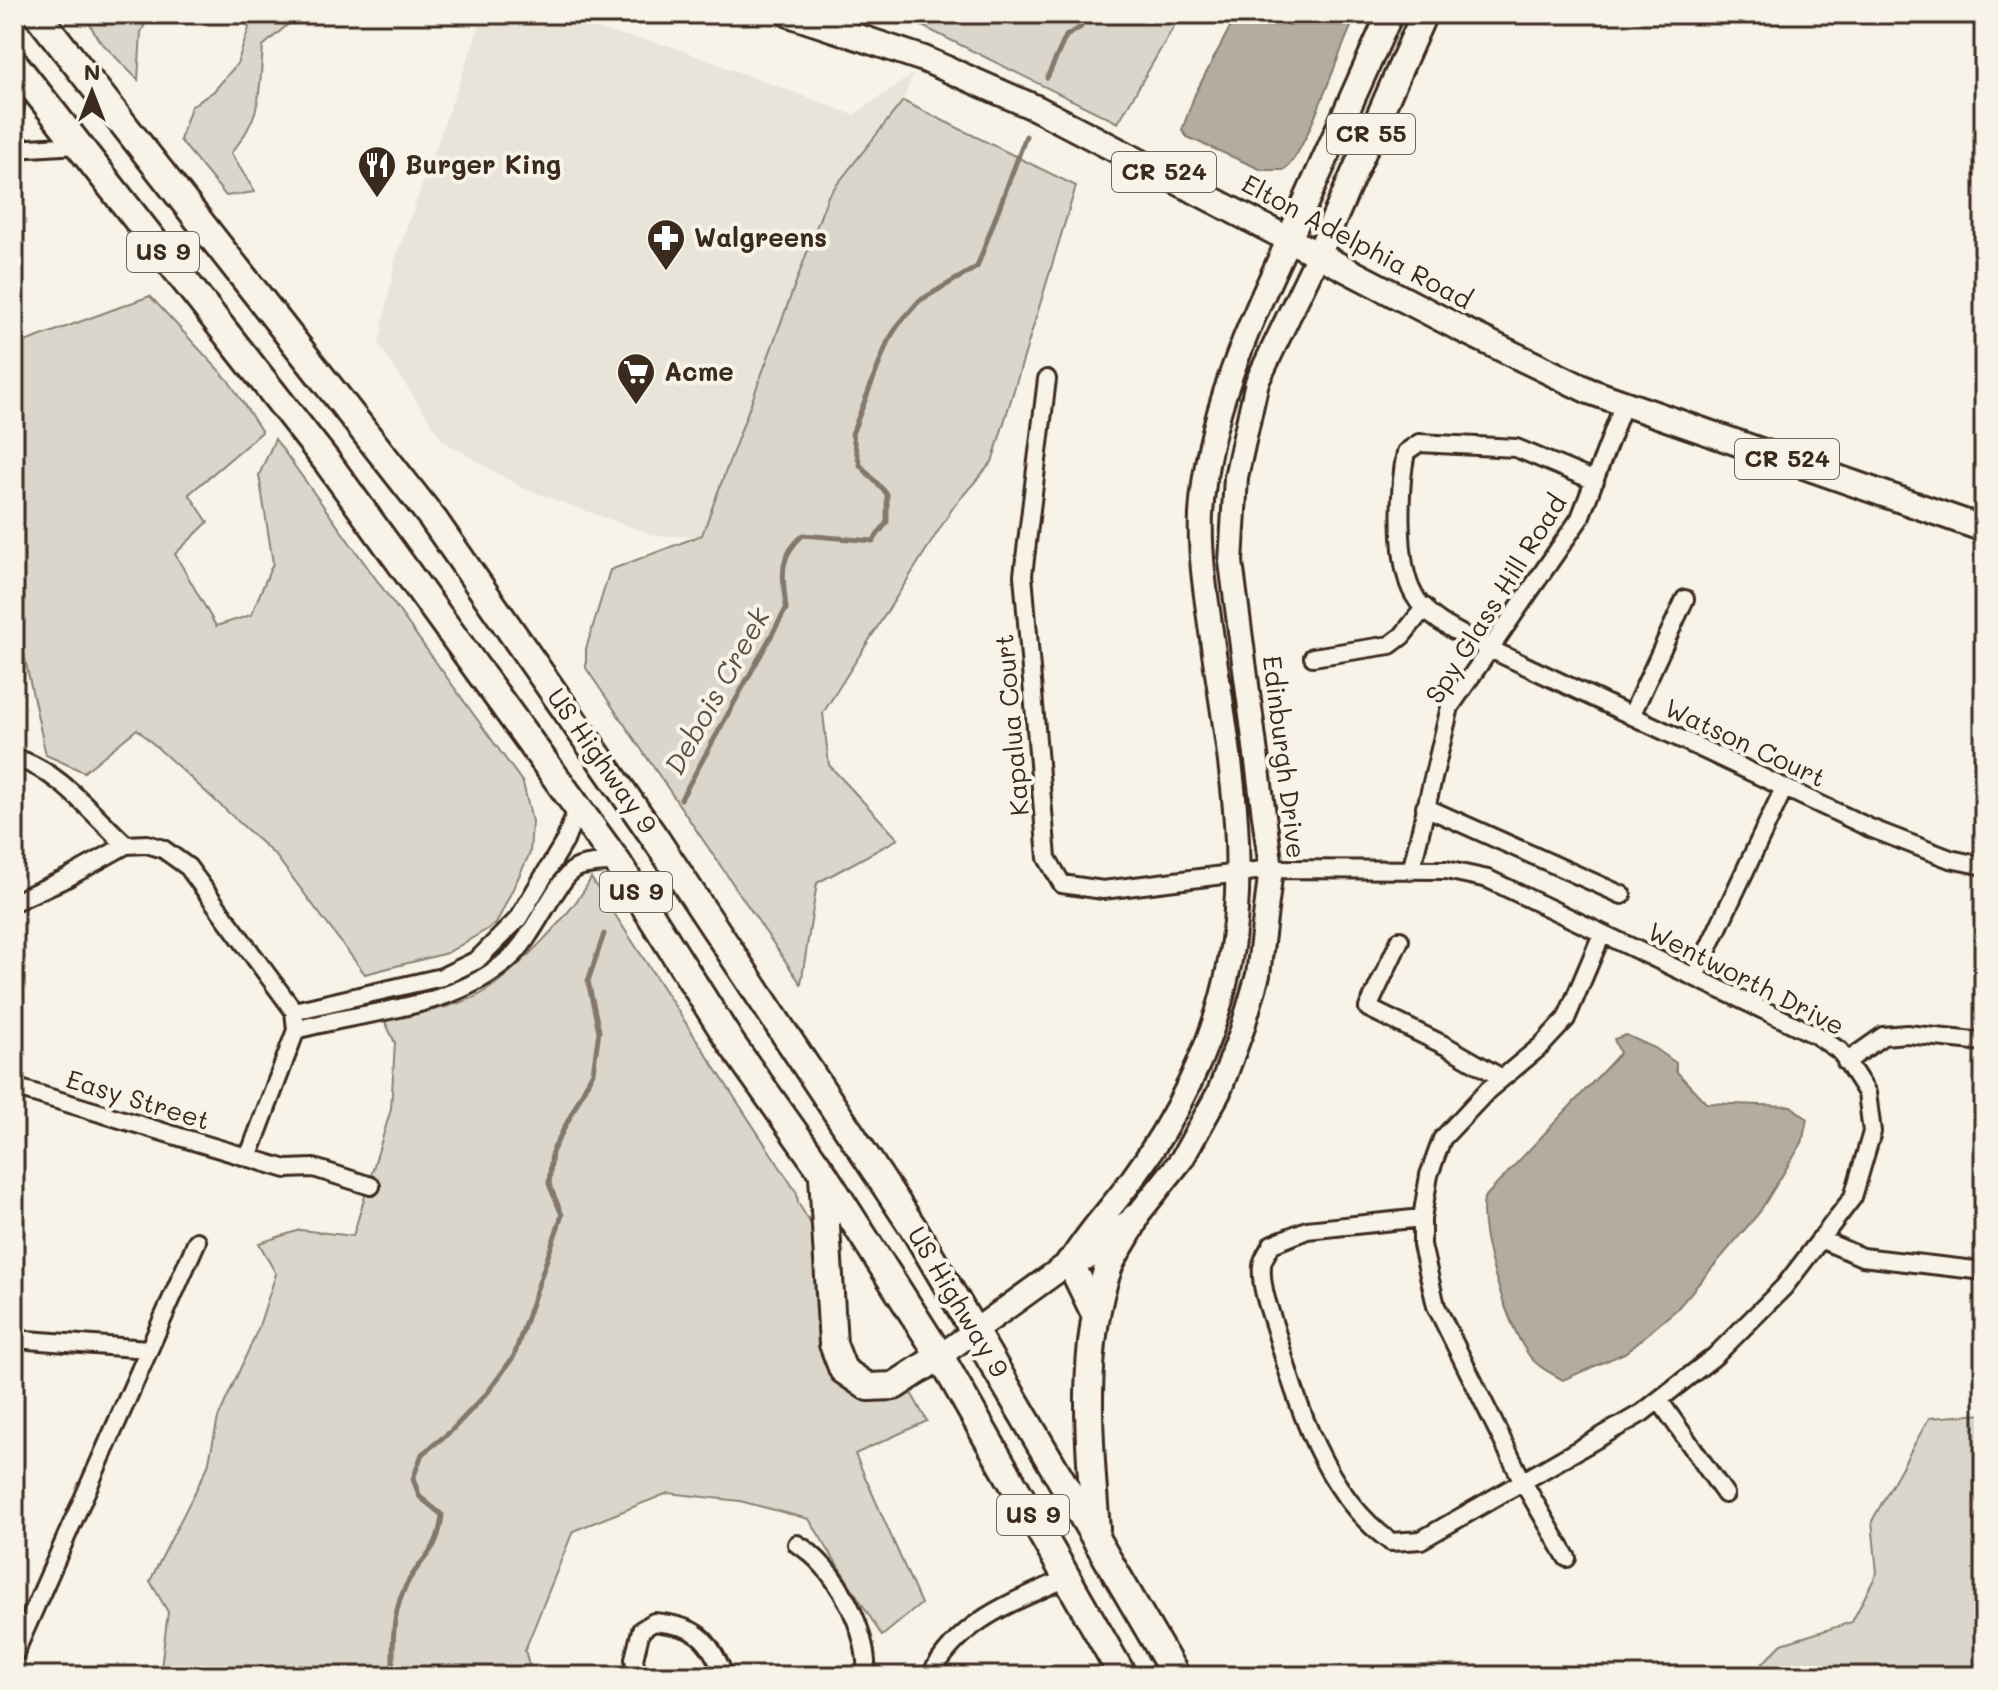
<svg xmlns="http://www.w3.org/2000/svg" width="1998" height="1690" viewBox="0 0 1998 1690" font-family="Mali,sans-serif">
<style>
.built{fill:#e9e4d9}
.green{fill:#dbd6cb;stroke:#8b8074;stroke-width:2}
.water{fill:#b4aca0;stroke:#84786c;stroke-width:2}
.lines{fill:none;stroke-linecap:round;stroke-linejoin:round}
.stream{stroke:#84786c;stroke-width:5}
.minor-casing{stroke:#3b2a1e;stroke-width:22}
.secondary-casing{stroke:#3b2a1e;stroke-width:28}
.primary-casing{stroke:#3b2a1e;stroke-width:30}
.trunk-casing{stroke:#3b2a1e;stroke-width:32}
.minor{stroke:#f7f3e8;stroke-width:16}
.secondary{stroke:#f7f3e8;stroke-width:22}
.primary{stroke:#f7f3e8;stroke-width:24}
.trunk{stroke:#f7f3e8;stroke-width:26}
.labels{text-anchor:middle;stroke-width:8;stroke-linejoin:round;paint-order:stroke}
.shield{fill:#f7f3e8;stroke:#73665b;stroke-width:2}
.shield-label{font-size:24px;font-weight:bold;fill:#3b2a1e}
.poi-label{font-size:26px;font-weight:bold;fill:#3b2a1e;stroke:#f7f3e8;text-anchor:start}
.street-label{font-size:26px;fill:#3b2a1e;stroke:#f7f3e8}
.water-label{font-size:28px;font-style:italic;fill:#5f5145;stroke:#f7f3e8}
</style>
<rect width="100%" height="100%" fill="#f7f3e8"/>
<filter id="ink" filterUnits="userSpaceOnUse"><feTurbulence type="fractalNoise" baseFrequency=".0125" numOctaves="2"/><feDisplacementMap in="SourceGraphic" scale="16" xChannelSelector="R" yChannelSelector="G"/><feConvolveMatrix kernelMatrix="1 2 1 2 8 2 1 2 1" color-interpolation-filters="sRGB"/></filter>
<g filter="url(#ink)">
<path class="built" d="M484,14H528L670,46L854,115L913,74L903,101L828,196L702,536H656L522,488L443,441L379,344L396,257Z"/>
<path class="green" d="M84,14H150L141,32L138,80L98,39Z
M240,14H300L263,46C259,92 263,116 231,153L255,192L226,196L180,140L191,107L214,91L237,64L249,28Z
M898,14H1181L1118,123Z
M903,101L1076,186L992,462L954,506L823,713L829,765L898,839L817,883L801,984L586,668V649L610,570L702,535L828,196Z
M150,296L228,380L262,432L189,494L208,522L175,554L216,626L251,615L273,563L259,475L275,439L523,783L532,821L530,853L496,924L447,953L365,974L276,856L137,729L84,772L46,755L18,627H14V346Z
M591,878L797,1193L798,1203L816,1232L824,1354L910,1391L927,1421L855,1454L921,1604L882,1636L809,1519L740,1501L668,1493L573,1531L525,1650L532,1676H160L168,1612L150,1581L208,1466L218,1418L258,1329L276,1274L259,1243L300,1230L353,1236L391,1109L395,1043L384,1019C414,1014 447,1009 475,997C507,982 576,910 591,878Z
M1984,1414V1658L1960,1676H1750L1782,1644L1852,1622L1877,1573L1872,1521L1929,1418Z"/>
<path class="water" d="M1237,14H1357C1340,44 1306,158 1283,170H1262L1187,137L1182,130L1195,94Z
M1626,1035L1655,1048L1676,1063V1071L1706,1103L1791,1106L1807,1119L1802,1143L1759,1213L1677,1309L1625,1353L1563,1380C1551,1373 1536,1366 1528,1354C1507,1323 1478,1235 1484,1198L1620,1053L1614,1039Z"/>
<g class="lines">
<path class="stream" d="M1047,78L1066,36L1081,27L1087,14
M681,799L786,609C783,577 777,558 803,535L873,541L887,522V494L860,465L852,434L888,341L899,324L919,301L977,267L1026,136
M393,1676C393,1642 391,1610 409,1580C427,1551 438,1551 442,1515L420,1497L413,1479L422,1454L450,1432L488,1392L514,1356L562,1215L549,1184L552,1152L593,1072L599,1031L588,981L604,934"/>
<g class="minor-casing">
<path id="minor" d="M14,112L20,71
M14,149L78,145
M1047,379L1023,575L1047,858L1062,884L1103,890L1271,869L1446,870L1488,879L1816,1035L1840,1051L1867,1093L1872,1132L1853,1197L1784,1287L1715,1356L1642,1413L1421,1540L1391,1542C1324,1494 1298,1407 1276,1331C1270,1311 1260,1287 1262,1266C1262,1259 1269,1250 1272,1244L1307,1230L1422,1218
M1595,481L1516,448L1419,443L1406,452C1399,486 1396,565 1414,595C1429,622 1465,635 1490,649L1870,828L1950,859L1984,866
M1313,657L1390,645L1402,636L1425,607
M1631,716L1685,599
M14,758C57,768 94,816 126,845
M1425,807L1622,895
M1411,871L1450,707L1580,518L1624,403
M14,902L67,878L126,845L147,844L163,849L188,867L294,1011L296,1030L248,1158
M1400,940L1368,1008L1446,1046L1502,1078
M1695,977L1784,788
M294,1011L442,977L477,960L518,919L565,841L578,806
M296,1030C369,1009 451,1011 510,958C533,938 557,879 575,869C585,863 605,864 617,862
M1846,1062L1883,1036L1907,1034L1984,1042
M14,1087L286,1169L314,1168L371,1186
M1820,1239L1862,1257L1984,1271
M14,1339L148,1349
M1659,1400L1725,1494
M797,1544C835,1565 870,1632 866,1676
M1567,1558L1523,1482L1436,1306L1422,1245V1218L1429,1175L1442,1139L1488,1090L1541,1046L1566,1019L1602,934
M14,1655L197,1241
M637,1676L634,1659L641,1630L654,1622C699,1627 706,1636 725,1676
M930,1676C962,1618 1012,1603 1069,1577"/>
</g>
<g class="secondary-casing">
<path id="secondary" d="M1070,1262C1086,1234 1109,1211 1128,1185C1175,1121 1214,1045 1229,966C1249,858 1230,760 1214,653C1208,607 1199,561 1201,514C1207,415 1248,327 1289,239
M940,1356L1070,1262L1093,1256L1122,1226L1135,1218L1182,1159L1219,1092L1242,1030L1258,975L1271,869L1231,562L1236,477L1257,382L1319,253"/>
</g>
<g class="primary-casing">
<path id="primary" d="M789,14L924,59L1036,108L1461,329L1589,391L1984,529
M1289,239L1390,14
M1319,253L1424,14"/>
</g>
<g class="trunk-casing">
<path id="trunk" d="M37,14L433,519L657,841L916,1232L1176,1676
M14,63L328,463L617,862L731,1043L823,1173L940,1356L1123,1676
M823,1176L833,1344L843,1370L868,1387L894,1386L940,1356
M1070,1262L1096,1316
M1096,1529C1089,1448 1080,1344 1109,1266C1116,1249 1129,1235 1135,1218"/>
</g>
<use href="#minor" class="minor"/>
<use href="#secondary" class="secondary"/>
<use href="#primary" class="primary"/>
<use href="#trunk" class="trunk"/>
</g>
</g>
<defs>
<g id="restaurant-pin" transform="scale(2)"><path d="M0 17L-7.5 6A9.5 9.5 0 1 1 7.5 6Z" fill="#3b2a1e" stroke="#f7f3e8"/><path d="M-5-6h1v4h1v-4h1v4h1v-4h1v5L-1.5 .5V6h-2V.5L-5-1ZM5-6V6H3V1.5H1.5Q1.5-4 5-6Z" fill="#fff"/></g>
<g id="pharmacy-pin" transform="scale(2)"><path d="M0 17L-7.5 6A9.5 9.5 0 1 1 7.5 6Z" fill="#3b2a1e" stroke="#f7f3e8"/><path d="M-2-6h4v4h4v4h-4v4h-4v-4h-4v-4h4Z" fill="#fff"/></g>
<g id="supermarket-pin" transform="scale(2)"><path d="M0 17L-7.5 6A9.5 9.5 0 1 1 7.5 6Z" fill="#3b2a1e" stroke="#f7f3e8"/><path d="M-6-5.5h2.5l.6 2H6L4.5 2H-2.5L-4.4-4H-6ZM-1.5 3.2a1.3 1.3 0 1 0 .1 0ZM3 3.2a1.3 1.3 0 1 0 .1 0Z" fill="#fff"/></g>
</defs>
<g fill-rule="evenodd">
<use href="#restaurant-pin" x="377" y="165"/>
<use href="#pharmacy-pin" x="666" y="238"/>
<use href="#supermarket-pin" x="636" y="372"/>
</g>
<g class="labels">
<g class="shield">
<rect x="1327" y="114" width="88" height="40" rx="6"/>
<rect x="1112" y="152" width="104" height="40" rx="6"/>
<rect x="127" y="232" width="72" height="40" rx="6"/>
<rect x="1735" y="439" width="104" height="40" rx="6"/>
<rect x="600" y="872" width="72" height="40" rx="6"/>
<rect x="997" y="1495" width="72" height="40" rx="6"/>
</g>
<g class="shield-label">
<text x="1371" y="142">CR 55</text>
<text x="1164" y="180">CR 524</text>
<text x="163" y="260">US 9</text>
<text x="1787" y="467">CR 524</text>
<text x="636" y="900">US 9</text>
<text x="1033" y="1523">US 9</text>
</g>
<g class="poi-label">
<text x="405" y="174">Burger King</text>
<text x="694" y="247">Walgreens</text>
<text x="664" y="381">Acme</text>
</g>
<g class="street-label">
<text transform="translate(1357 242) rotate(28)" y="9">Elton Adelphia Road</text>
<text transform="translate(1496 599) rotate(-58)" y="9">Spy Glass Hill Road</text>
<text transform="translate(1012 725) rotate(-95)" y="9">Kapalua Court</text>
<text transform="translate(1745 743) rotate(25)" y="9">Watson Court</text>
<text transform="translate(1284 757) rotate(83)" y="9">Edinburgh Drive</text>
<text transform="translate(602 761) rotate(55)" y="9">US Highway 9</text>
<text transform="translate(1746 979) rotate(27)" y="9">Wentworth Drive</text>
<text transform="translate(138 1100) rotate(17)" y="9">Easy Street</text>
<text transform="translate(958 1302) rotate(59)" y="9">US Highway 9</text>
</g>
<g class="water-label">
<text transform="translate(717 691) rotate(-61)" y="10">Debois Creek</text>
</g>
</g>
<rect width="1998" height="1690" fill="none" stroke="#f7f3e8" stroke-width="48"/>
<rect x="24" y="24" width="1950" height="1642" fill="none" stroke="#3b2a1e" stroke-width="3" filter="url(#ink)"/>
<g transform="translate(92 92)" stroke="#f7f3e8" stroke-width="6" paint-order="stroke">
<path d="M0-6L14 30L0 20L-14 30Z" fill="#3b2a1e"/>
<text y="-12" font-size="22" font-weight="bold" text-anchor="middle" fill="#3b2a1e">N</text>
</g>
</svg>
